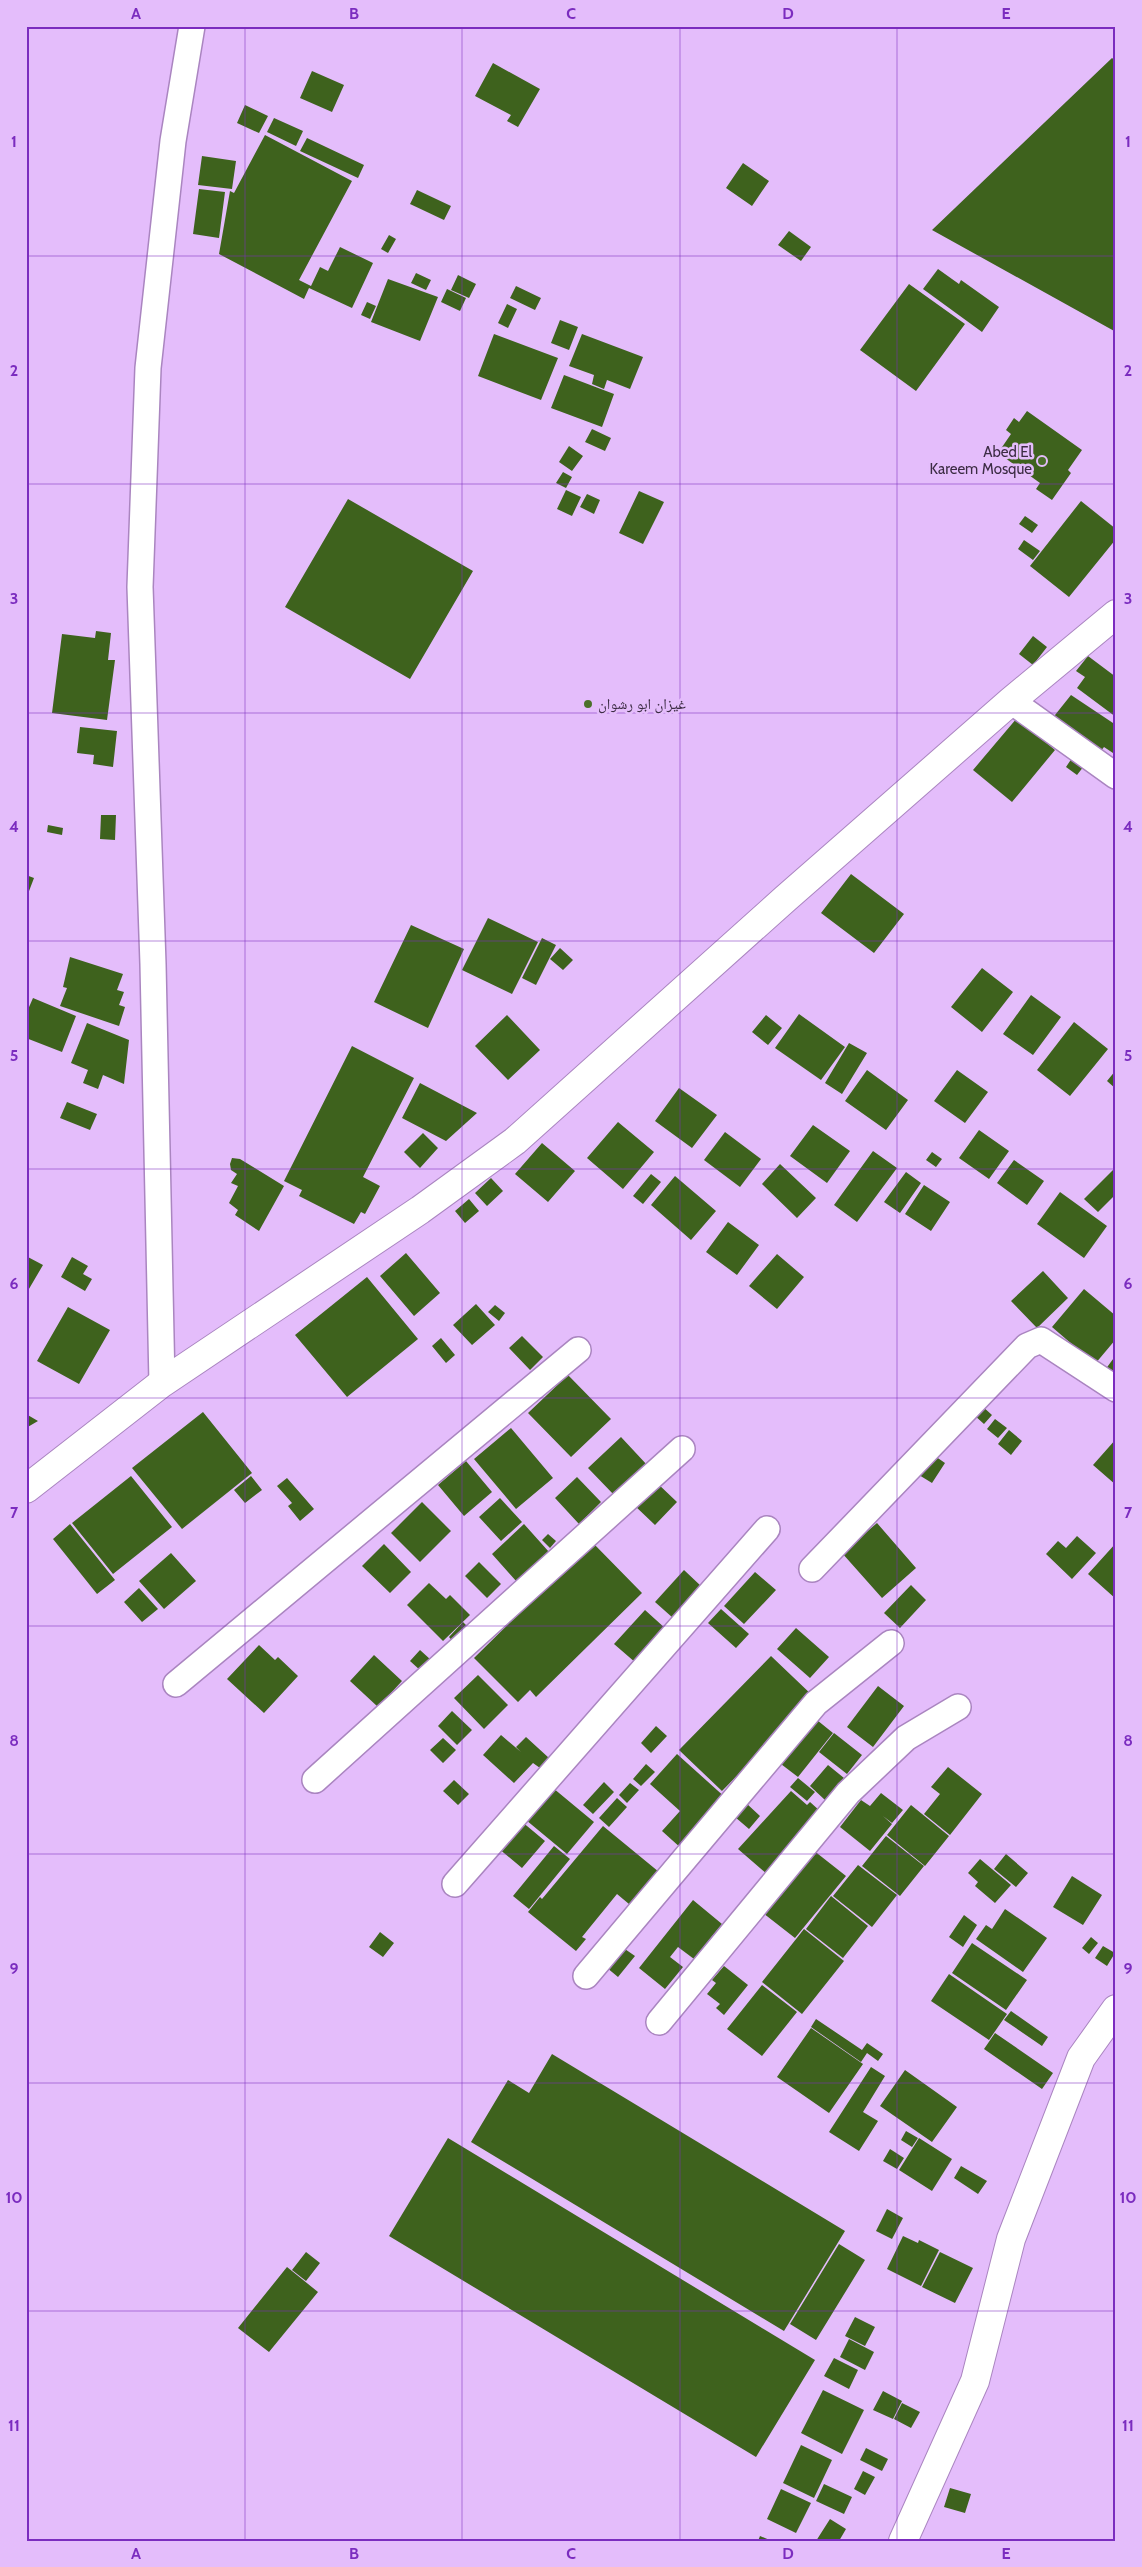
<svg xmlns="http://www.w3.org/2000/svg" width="1142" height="2567" viewBox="0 0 1142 2567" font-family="Cabin,'Noto Naskh Arabic',sans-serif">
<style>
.building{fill:#3e621d}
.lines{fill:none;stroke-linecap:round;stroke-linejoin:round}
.street-casing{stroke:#aa85c0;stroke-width:28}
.secondary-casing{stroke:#aa85c0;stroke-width:30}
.street{stroke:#fff;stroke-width:25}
.secondary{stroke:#fff;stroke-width:28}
.grid{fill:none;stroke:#7b2cbf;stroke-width:1;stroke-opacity:0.55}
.poi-dot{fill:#4b702a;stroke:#e4bdfb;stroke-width:2}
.labels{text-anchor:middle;stroke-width:5;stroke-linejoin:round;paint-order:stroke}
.poi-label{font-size:15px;fill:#3c2c44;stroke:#e4bdfb;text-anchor:end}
.neatline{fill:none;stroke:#7b2cbf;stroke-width:2}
.grid-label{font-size:16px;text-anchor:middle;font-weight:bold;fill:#7b2cbf}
</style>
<rect width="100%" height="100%" fill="#e4bdfb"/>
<path class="building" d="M1112,58L1116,61V332L932,230Z
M493,63L540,89L518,127L507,121L511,115L475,96Z
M312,71L344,85L332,112L300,98Z
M245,105L268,116L259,133L237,123Z
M274,118L303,131L296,146L267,132Z
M265,135L352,181L299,280L311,286L320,267L328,271L340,247L373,263L352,308L309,288L304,299L219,254L230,191L234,193Z
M307,138L364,165L358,178L300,151Z
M202,156L236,161L232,189L198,185Z
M743,163L769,181L752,206L726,188Z
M199,189L225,192L219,238L193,234Z
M417,190L451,206L444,220L410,204Z
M789,231L811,247L801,261L778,245Z
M389,235L396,239L388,253L381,249Z
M938,269L959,284L961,280L999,307L982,332L923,289Z
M416,273L431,280L426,290L411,283Z
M458,275L476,284L469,298L451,290Z
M388,279L438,297L420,341L371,322Z
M909,284L965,324L916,391L860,350Z
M516,286L541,298L535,310L510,298Z
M447,289L466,298L460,311L441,302Z
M367,302L376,306L370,319L361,315Z
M507,304L517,309L508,328L498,323Z
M560,320L578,327L569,350L551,343Z
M494,334L558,358L541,400L478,376Z
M582,334L643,357L630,389L607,380L604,389L592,384L594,375L569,366Z
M564,375L614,394L602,427L551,408Z
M1027,411L1082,450L1068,470L1071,473L1052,500L1036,489L1040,483L998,453L1011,434L1006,430L1014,418L1019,422Z
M592,429L611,438L605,451L585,442Z
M569,446L583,456L572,471L559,462Z
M563,472L572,477L566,488L556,483Z
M566,490L581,497L572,516L557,509Z
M639,491L664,502L643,544L619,533Z
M587,494L600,500L594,514L580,507Z
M348,499L473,571L410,679L285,607Z
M1081,501L1116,529V539L1069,597L1030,566Z
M1025,516L1038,525L1032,533L1019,524Z
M1024,540L1040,551L1033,560L1018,549Z
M96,631L111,633L108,660H115L107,720L52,713L62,634L95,638Z
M1033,636L1047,647L1033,665L1019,654Z
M1088,656L1116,677V717L1077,688L1085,677L1076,671Z
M1071,695L1116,725V748L1113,753L1104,747L1100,752L1051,720Z
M1017,718L1055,750L1012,802L973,770Z
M80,727L117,731L113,767L93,764L94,755L77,753Z
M1072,758L1084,766L1077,775L1066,767Z
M101,815H116L115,840L100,839Z
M48,825L63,828L62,835L47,832Z
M851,874L904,914L874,953L821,913Z
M26,875L34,878L26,899Z
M488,918L538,942L512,994L462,970Z
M411,925L464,949L428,1028L374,1002Z
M542,938L556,945L536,985L522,978Z
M560,948L573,960L563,970L550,959Z
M70,957L123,974L117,990L124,992L119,1005L125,1007L119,1026L60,1006L67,988L63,987Z
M982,968L1013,992L982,1032L951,1007Z
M1031,995L1061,1017L1033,1055L1003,1034Z
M33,998L76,1016L62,1052L26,1038V1014Z
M799,1014L845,1047L821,1080L775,1048Z
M507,1015L540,1050L508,1080L475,1046Z
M766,1015L782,1028L768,1045L752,1032Z
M1074,1022L1108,1049L1070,1096L1037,1070Z
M87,1023L129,1040L124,1084L103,1075L98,1089L83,1083L88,1070L71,1063Z
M849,1043L867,1053L842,1094L825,1083Z
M352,1046L414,1078L363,1177L380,1186L365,1214L361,1212L354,1224L299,1196L302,1190L284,1181Z
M867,1070L908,1100L886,1130L845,1101Z
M957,1070L988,1092L965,1123L934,1101Z
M1116,1070V1089L1107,1081Z
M420,1083L477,1113L446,1141L402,1118Z
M679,1088L717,1115L692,1148L655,1121Z
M67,1102L97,1114L90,1130L60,1118Z
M618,1122L654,1152L623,1189L587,1158Z
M813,1125L850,1151L827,1183L790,1156Z
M979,1130L1009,1151L989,1179L959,1158Z
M725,1132L761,1159L740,1187L704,1160Z
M423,1133L438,1148L420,1168L404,1152Z
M542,1143L575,1171L548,1202L515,1174Z
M873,1151L897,1168L857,1222L834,1205Z
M932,1152L942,1159L936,1167L926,1160Z
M232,1158L240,1159L284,1186L259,1231L235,1215L238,1210L229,1203L238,1186L231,1183L237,1174L231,1170L230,1164Z
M1014,1160L1044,1181L1027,1205L997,1183Z
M780,1164L816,1198L797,1218L762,1184Z
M1116,1167V1194L1098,1212L1084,1199Z
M906,1172L921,1183L900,1213L884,1202Z
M651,1174L661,1182L643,1204L633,1196Z
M675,1176L716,1211L691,1240L651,1205Z
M491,1178L503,1191L487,1206L475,1193Z
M924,1185L950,1202L931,1231L905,1214Z
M1060,1192L1107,1226L1084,1258L1037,1224Z
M469,1199L479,1211L465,1223L455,1211Z
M728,1222L759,1245L737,1275L706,1252Z
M406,1253L440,1293L414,1316L380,1276Z
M777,1254L804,1277L777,1309L749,1286Z
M26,1256L43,1265L26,1294Z
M72,1257L88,1266L83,1274L92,1279L85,1291L61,1277Z
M1043,1271L1068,1298L1037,1328L1011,1301Z
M367,1277L418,1339L347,1397L295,1335Z
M1084,1289L1116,1316V1339L1095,1364L1052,1327Z
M476,1304L495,1325L472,1345L453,1325Z
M495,1305L505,1313L499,1321L488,1312Z
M68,1307L110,1330L79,1384L37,1361Z
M522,1336L543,1357L530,1370L509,1348Z
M441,1338L455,1355L446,1363L432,1346Z
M1116,1355V1377L1105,1370Z
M568,1375L611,1419L571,1457L528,1413Z
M982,1406L992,1415L984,1424L974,1415Z
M203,1412L252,1473L182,1529L132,1468Z
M26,1414L38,1421L26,1428Z
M995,1419L1007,1428L998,1438L987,1429Z
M511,1428L553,1478L516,1509L474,1459Z
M1009,1430L1022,1441L1011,1455L998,1444Z
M621,1437L648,1466L615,1496L588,1468Z
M1116,1439V1485L1093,1465Z
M932,1454L945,1463L932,1483L919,1475Z
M466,1461L492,1492L464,1516L438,1485Z
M131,1476L172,1527L113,1574L72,1523Z
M251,1476L262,1490L245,1503L234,1490Z
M577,1477L601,1502L579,1524L555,1498Z
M287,1478L314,1509L300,1521L288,1506L292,1503L277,1486Z
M656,1482L677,1502L655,1525L634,1505Z
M500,1498L522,1522L501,1541L479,1517Z
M422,1502L451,1531L420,1562L391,1533Z
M877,1523L916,1568L882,1598L842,1553Z
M70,1524L115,1580L97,1594L53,1539Z
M524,1524L549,1552L517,1582L492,1554Z
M548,1534L556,1541L550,1548L542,1540Z
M1077,1536L1096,1553L1072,1579L1046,1554L1058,1541L1066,1548Z
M592,1542L642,1593L536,1697L530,1690L518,1702L474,1658Z
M1116,1543V1599L1088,1574Z
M384,1544L411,1572L390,1593L362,1566Z
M171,1553L196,1581L164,1609L139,1581Z
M479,1562L501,1584L487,1598L465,1576Z
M684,1570L702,1587L673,1618L655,1602Z
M755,1572L776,1590L744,1624L724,1606Z
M429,1583L446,1599L450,1595L470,1615L443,1641L407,1605Z
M911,1585L926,1600L900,1628L884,1613Z
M139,1588L158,1609L142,1622L124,1602Z
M721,1609L749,1634L736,1648L708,1623Z
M645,1610L666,1629L636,1663L614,1644Z
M463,1622L470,1629L455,1644L449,1637Z
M796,1628L829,1657L810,1678L777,1649Z
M259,1645L275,1660L278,1657L298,1676L264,1713L227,1679Z
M420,1650L431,1660L421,1671L410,1661Z
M374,1655L402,1681L378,1707L350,1681Z
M771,1656L814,1697L722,1791L679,1750Z
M478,1675L508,1705L484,1729L454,1698Z
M878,1686L904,1706L873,1747L847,1727Z
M452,1711L472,1730L457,1745L438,1726Z
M812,1716L833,1733L798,1777L777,1761Z
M656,1726L667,1736L651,1753L641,1743Z
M834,1733L862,1755L847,1774L819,1752Z
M501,1735L521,1752L516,1747L526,1737L549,1758L540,1768L533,1763L514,1783L483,1755Z
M443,1738L456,1750L443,1763L430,1750Z
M677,1754L727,1799L682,1849L662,1831L680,1811L650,1784Z
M646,1764L655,1772L641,1786L633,1779Z
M828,1765L844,1778L825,1800L810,1786Z
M948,1767L982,1794L950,1835L924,1814L940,1794L931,1787Z
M798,1778L815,1792L807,1801L790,1787Z
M454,1780L469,1794L458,1805L443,1791Z
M604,1782L614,1792L593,1814L583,1805Z
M630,1783L639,1790L627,1803L619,1795Z
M553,1788L594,1822L567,1854L526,1820Z
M791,1791L807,1805L810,1802L820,1811L767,1874L738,1849Z
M881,1793L903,1810L892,1823L883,1816L892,1824L870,1851L840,1827L861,1800L870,1806Z
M617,1798L627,1807L609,1827L599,1818Z
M746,1803L760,1816L749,1829L735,1817Z
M911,1805L949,1836L925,1866L887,1835Z
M521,1821L545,1841L522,1868L498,1848Z
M603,1826L659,1872L635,1909L617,1894L582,1937L586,1939L576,1951L528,1912L540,1897L542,1899Z
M886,1836L924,1866L900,1896L862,1866Z
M554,1846L570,1859L529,1909L513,1896Z
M813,1850L846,1876L795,1938L759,1910Z
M1006,1854L1028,1873L1016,1887L994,1869Z
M980,1859L1011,1885L995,1903L975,1886L978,1882L968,1873Z
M858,1865L897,1895L872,1927L833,1896Z
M1072,1876L1102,1895L1083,1925L1053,1907Z
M831,1896L868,1926L843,1958L806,1929Z
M693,1900L722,1924L694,1959L678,1947L670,1957L683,1967L665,1989L639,1968Z
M1005,1909L1047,1938L1023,1972L976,1939L986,1925L992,1929Z
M964,1915L977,1925L963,1947L949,1937Z
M804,1929L844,1961L802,2014L762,1982Z
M380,1932L394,1943L383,1957L369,1947Z
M1091,1937L1098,1943L1089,1954L1082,1948Z
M972,1943L1027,1980L1006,2010L952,1973Z
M1103,1946L1115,1953L1107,1966L1095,1958Z
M622,1947L635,1956L618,1977L606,1967Z
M724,1966L748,1985L724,2015L716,2008L720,2004L707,1994L716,1983L712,1980Z
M949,1974L1007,2014L989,2040L931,2001Z
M762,1985L797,2012L762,2056L727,2029Z
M1011,2011L1048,2037L1042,2046L1004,2020Z
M816,2019L862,2050L867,2043L883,2054L878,2061L867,2053L861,2062L811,2027Z
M811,2028L863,2064L829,2113L777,2077Z
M995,2033L1053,2073L1042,2089L984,2049Z
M552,2054L845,2231L784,2331L471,2142L508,2080L529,2093Z
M871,2067L885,2076L863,2112L878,2121L859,2151L829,2132Z
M905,2070L957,2107L932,2142L880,2106Z
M906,2131L918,2138L912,2147L901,2140Z
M448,2138L815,2360L756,2457L389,2236Z
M919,2138L952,2159L932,2191L899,2170Z
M890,2149L904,2158L897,2169L883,2161Z
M961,2166L987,2181L978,2194L954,2178Z
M887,2209L903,2218L892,2239L876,2231Z
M903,2236L918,2243L919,2240L939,2250L921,2286L887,2269Z
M839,2244L865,2260L816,2340L790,2324Z
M306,2252L320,2263L306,2281L292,2270Z
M940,2252L973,2268L955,2303L922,2287Z
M287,2267L318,2292L269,2352L238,2328Z
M855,2317L875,2327L865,2346L845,2336Z
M849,2339L874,2352L865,2370L840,2357Z
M834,2358L858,2370L849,2389L824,2376Z
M823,2390L864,2410L842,2454L801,2433Z
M883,2391L902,2401L893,2419L873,2410Z
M902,2403L920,2412L911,2428L894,2419Z
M801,2445L832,2460L814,2498L783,2483Z
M866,2448L888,2459L882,2471L860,2460Z
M863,2471L875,2477L865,2495L854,2489Z
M824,2484L852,2497L844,2514L816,2501Z
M950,2488L971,2494L965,2513L944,2507Z
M781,2489L811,2503L796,2533L767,2519Z
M830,2519L846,2529L839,2541H816Z
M760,2536L772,2541H758Z"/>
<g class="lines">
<g class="street-casing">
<path id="street" d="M1011,701L1116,776
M162,1383L153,964L140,587L148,368L173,141L192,26
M812,1569L1027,1346L1041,1340L1116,1389
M176,1684L578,1350
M315,1780L682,1449
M455,1884L767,1529
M586,1976L816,1703L891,1643
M659,2022L848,1793L906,1738L958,1707"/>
</g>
<g class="secondary-casing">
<path id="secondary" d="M26,1489L162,1383L420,1210L515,1141L785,899L1011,701L1116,614
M903,2541L975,2381L1011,2239L1081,2058L1116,2009"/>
</g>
<use href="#street" class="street"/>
<use href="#secondary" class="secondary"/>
</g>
<path class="grid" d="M245,26V2541M462,26V2541M680,26V2541M897,26V2541M26,256H1116M26,484H1116M26,713H1116M26,941H1116M26,1169H1116M26,1398H1116M26,1626H1116M26,1854H1116M26,2083H1116M26,2311H1116"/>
<g class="poi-dot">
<circle cx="1042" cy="461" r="5"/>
<circle cx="588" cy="704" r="5"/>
</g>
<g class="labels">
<g class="poi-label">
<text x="1032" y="457">Abed El<tspan x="1032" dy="17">Kareem Mosque</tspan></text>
<text x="598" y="709" text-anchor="start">غيزان ابو رشوان</text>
</g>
</g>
<rect width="1142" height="2567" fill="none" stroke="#e4bdfb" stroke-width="55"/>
<rect x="28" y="28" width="1086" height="2512" class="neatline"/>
<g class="grid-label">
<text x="136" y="19">A</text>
<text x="354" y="19">B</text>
<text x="571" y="19">C</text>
<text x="788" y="19">D</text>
<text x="1006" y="19">E</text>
<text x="14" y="147">1</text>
<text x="1128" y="147">1</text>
<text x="14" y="376">2</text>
<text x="1128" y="376">2</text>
<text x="14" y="604">3</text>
<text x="1128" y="604">3</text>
<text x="14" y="832">4</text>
<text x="1128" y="832">4</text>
<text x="14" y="1061">5</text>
<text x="1128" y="1061">5</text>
<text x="14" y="1289">6</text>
<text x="1128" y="1289">6</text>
<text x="14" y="1518">7</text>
<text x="1128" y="1518">7</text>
<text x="14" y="1746">8</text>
<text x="1128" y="1746">8</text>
<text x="14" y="1974">9</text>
<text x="1128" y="1974">9</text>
<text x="14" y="2203">10</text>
<text x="1128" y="2203">10</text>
<text x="14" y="2431">11</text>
<text x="1128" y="2431">11</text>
<text x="136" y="2559">A</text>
<text x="354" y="2559">B</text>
<text x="571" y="2559">C</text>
<text x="788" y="2559">D</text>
<text x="1006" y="2559">E</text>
</g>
</svg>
